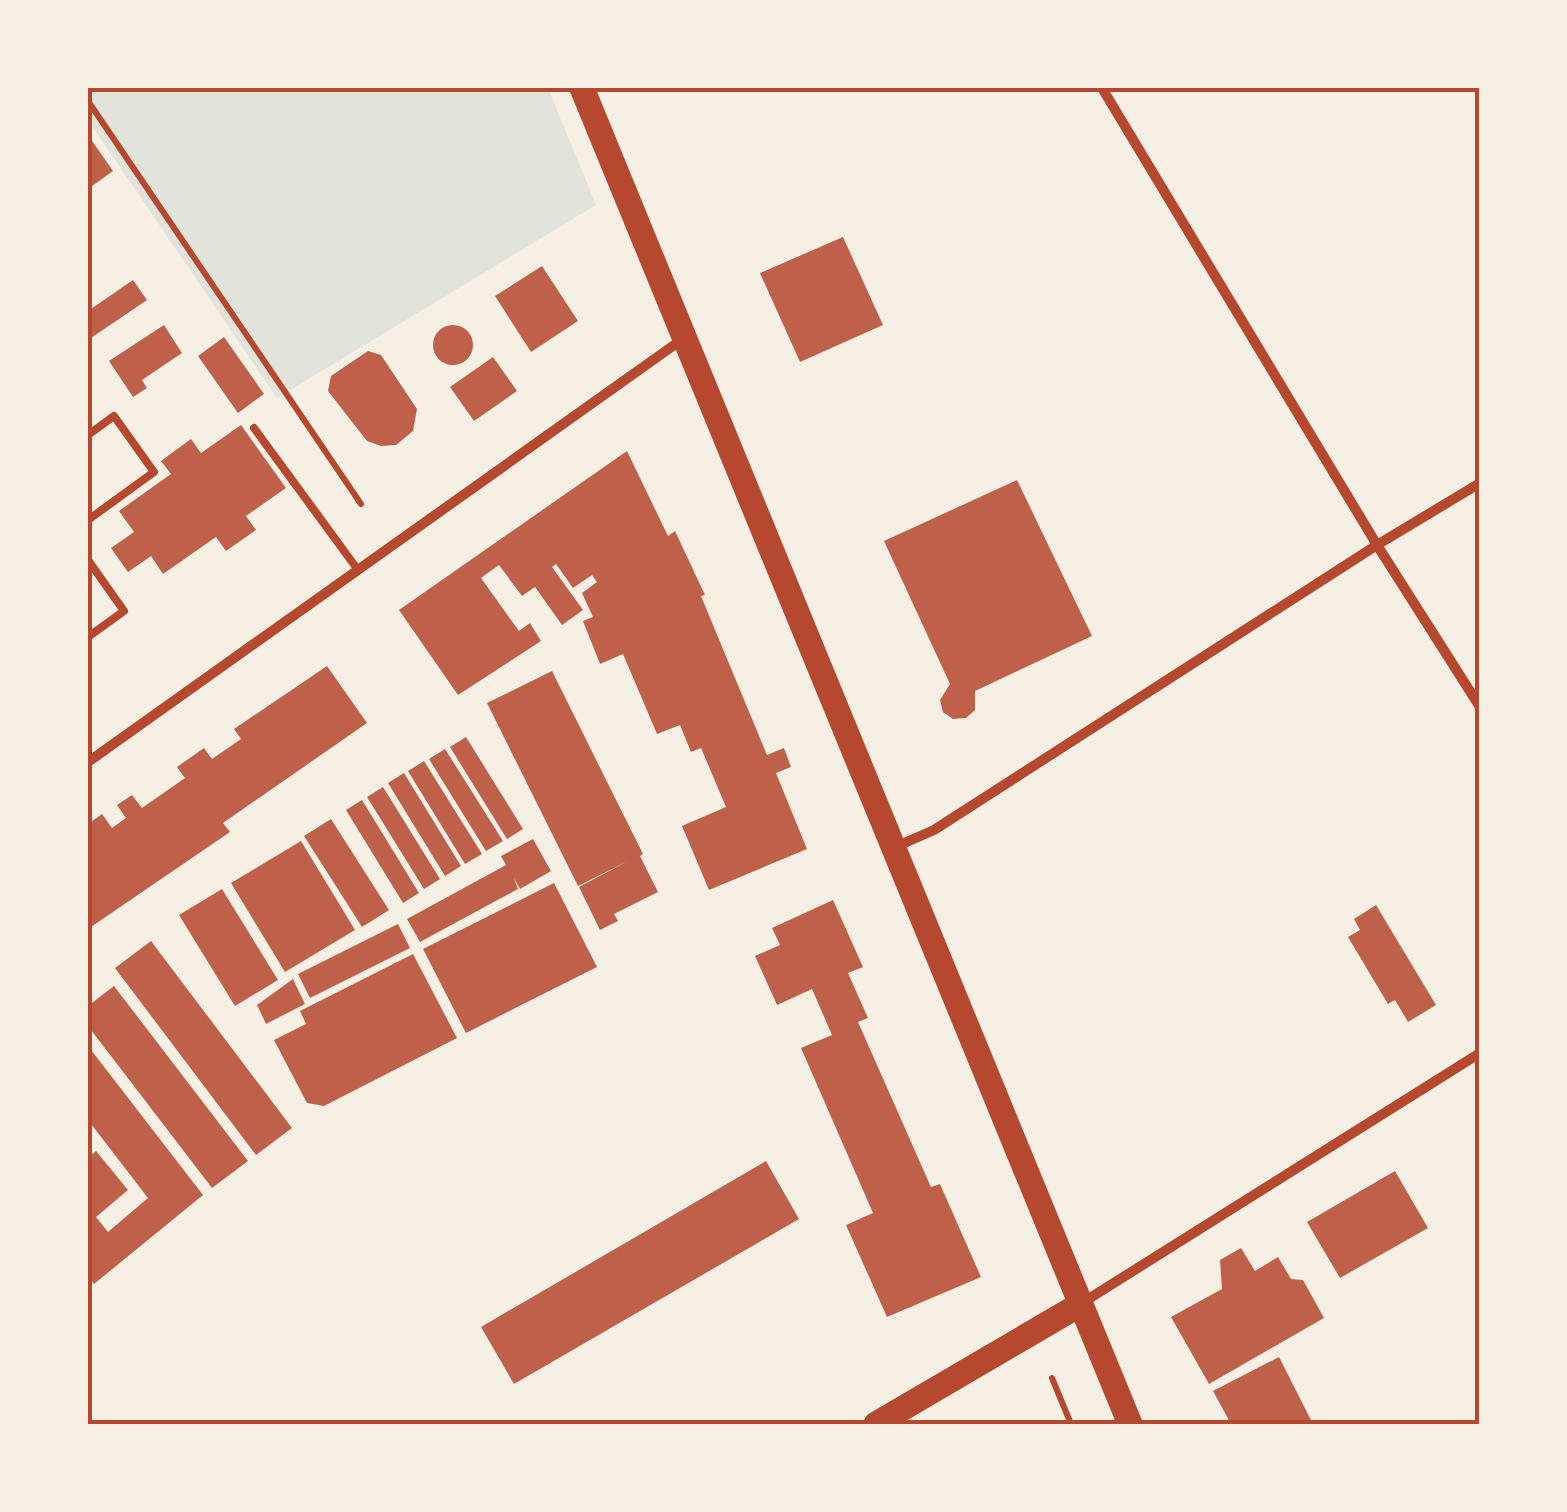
<svg xmlns="http://www.w3.org/2000/svg" width="1567" height="1512" viewBox="0 0 1567 1512" font-family="'IBM Plex Sans',sans-serif">
<style>
.green{fill:#e2e4dc}
.building{fill:#bf614a}
.lines{fill:none;stroke-linecap:round;stroke-linejoin:round}
.path{stroke:#b5482f;stroke-width:6}
.service{stroke:#b5482f;stroke-width:8}
.minor{stroke:#b5482f;stroke-width:10}
.primary{stroke:#b5482f;stroke-width:25}
.neatline{fill:none;stroke:#b5482f;stroke-width:4}
</style>
<rect width="100%" height="100%" fill="#f6efe4"/>
<path class="green" d="M88,88H548L596,205L277,398L88,120Z"/>
<path class="building" d="M88,135L113,171L88,189Z
M843,237L883,325L800,362L760,273Z
M542,266L578,321L531,352L495,296Z
M133,280L147,300L88,340V311Z
M164,325L182,353L142,380L147,388L133,397L109,361Z
M433 345a20 20 0 1 1 40 0a20 20 0 1 1-40 0Z
M224,337L264,394L238,413L198,356Z
M368,351L381,355L417,409L413,431L396,445L381,446L367,441L328,391L331,376Z
M493,357L517,391L474,421L450,387Z
M241,425L286,488L246,516L256,530L226,551L216,537L163,574L151,556L128,572L111,548L134,532L119,511L171,474L161,461L191,439L201,453Z
M627,451L668,536L675,531L705,595L701,596L767,755L784,748L791,767L776,773L807,849L709,890L682,826L726,807L701,748L691,752L680,725L657,734L623,654L600,664L583,621L593,617L582,593L597,582L592,575L573,588L556,564L552,567L583,610L562,625L535,587L522,596L499,565L481,578L519,631L530,623L541,641L458,695L399,610Z
M1017,480L1092,636L975,691V710L966,718L953,719L943,712L940,700L950,684L884,541Z
M327,666L367,723L223,823L230,832L88,929V824L102,814L112,828L126,818L117,805L132,795L142,808L185,778L177,767L204,748L212,759L241,739L234,729Z
M552,671L643,854L640,856L658,892L614,914L618,921L600,930L579,887L628,861L578,886L487,703Z
M466,737L523,829L507,839L450,747Z
M445,749L503,841L486,851L429,759Z
M424,761L482,854L465,864L408,771Z
M404,773L461,866L445,876L388,783Z
M383,787L440,879L424,889L367,797Z
M362,800L419,893L403,903L346,810Z
M331,819L389,910L362,927L304,836Z
M533,839L551,871L520,889L514,878L518,889L420,942L407,919L506,865L501,856Z
M301,841L355,930L285,972L231,883Z
M554,883L597,967L466,1033L423,949Z
M222,889L278,980L235,1006L179,915Z
M833,900L863,967L848,973L868,1018L858,1022L931,1187L940,1184L981,1277L887,1317L846,1225L873,1213L801,1048L832,1035L812,989L777,1005L755,956L780,945L772,928Z
M1376,905L1436,1005L1408,1022L1395,1000L1388,1004L1348,937L1360,930L1354,919Z
M398,924L410,948L310,998L298,974Z
M151,941L292,1128L256,1155L115,968Z
M413,954L457,1038L324,1106L307,1103L274,1040L306,1024L300,1011Z
M293,979L305,1004L266,1024L257,1005Z
M114,986L248,1161L212,1188L88,1026V1006Z
M88,1046L203,1195L94,1284L88,1276V1158L96,1151L128,1190L96,1217L108,1232L148,1198L88,1120Z
M766,1161L799,1219L514,1384L481,1327Z
M1395,1171L1428,1228L1340,1278L1307,1222Z
M1241,1248L1255,1271L1278,1257L1291,1279L1303,1280L1324,1318L1209,1384L1171,1317L1222,1289L1220,1260Z
M1279,1357L1313,1424H1231L1213,1391Z"/>
<g class="lines">
<path class="path" d="M88,101L361,504
M1052,1378L1071,1424"/>
<path class="service" d="M254,428L358,570
M88,435L114,416L154,472L88,520
M88,560L124,611L88,637"/>
<path class="minor" d="M1102,88L1377,545L1480,707
M88,762L684,338
M893,848L934,830L1377,545L1480,483
M1082,1303L1480,1053"/>
<path class="primary" d="M582,88L1130,1424
M876,1424L1081,1304"/>
</g>
<rect width="1567" height="1512" fill="none" stroke="#f6efe4" stroke-width="180"/>
<rect x="90" y="90" width="1387" height="1332" class="neatline"/>
</svg>
